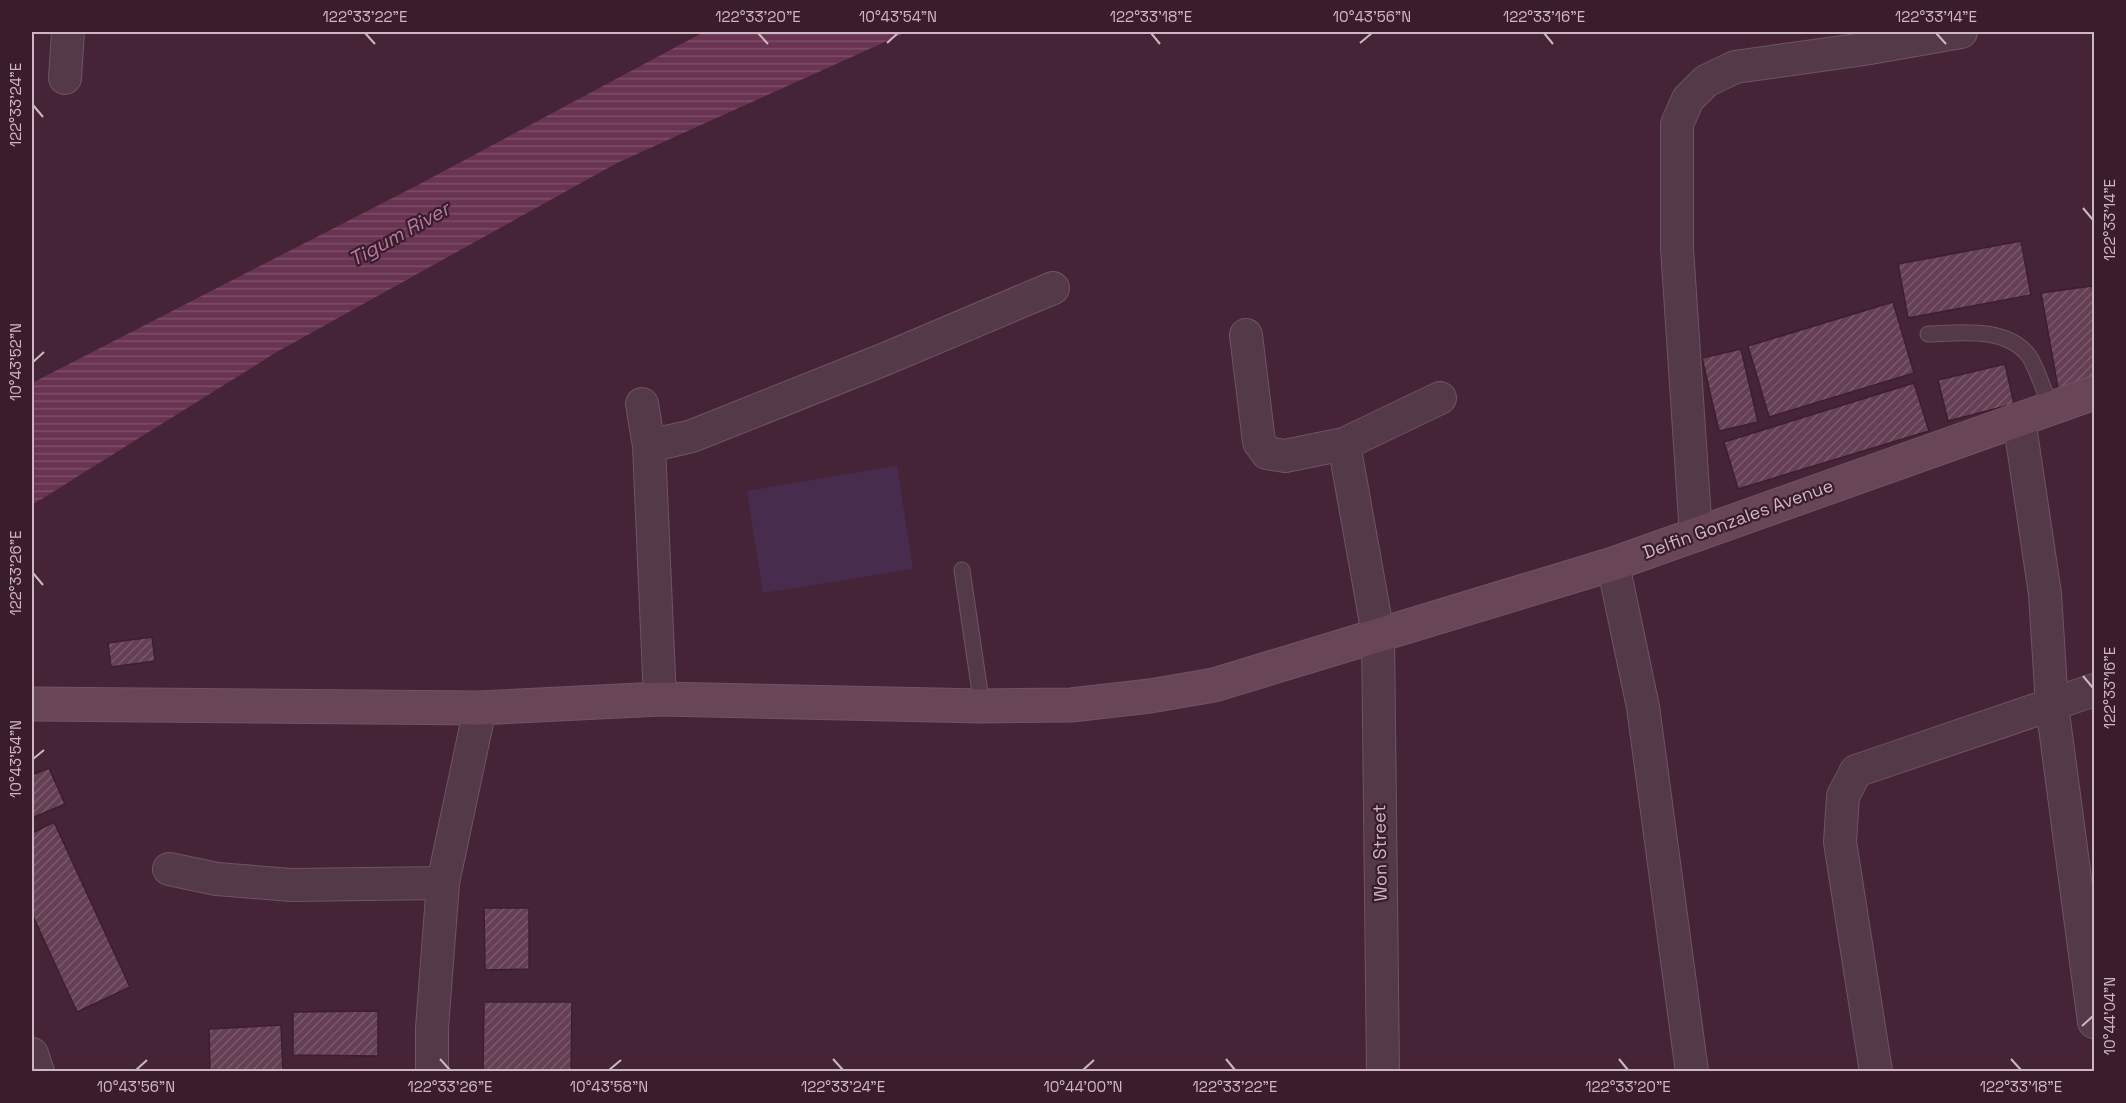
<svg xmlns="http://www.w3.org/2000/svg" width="2126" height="1103" viewBox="0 0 2126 1103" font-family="'Space Grotesk',sans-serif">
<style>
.grass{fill:#482c4d}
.water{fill:url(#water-rules)}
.building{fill:url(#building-hatch);stroke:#3c1f2f;stroke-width:1.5}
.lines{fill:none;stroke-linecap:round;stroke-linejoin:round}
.lane-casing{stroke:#6f5463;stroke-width:17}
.street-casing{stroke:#6f5463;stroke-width:34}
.secondary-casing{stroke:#6f5463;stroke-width:35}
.lane{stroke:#543948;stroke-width:15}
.street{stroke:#543948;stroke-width:32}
.secondary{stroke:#684658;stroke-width:33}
.ticks{fill:none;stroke:#ceb6c3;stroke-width:2}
.labels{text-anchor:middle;stroke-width:4.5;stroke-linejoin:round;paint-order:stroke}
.street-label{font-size:18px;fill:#ceb6c3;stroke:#3a1d2d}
.water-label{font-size:20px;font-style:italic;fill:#b87b9e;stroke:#3a1d2d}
.neatline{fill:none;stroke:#ceb6c3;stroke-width:2}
.ticks-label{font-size:15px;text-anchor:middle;fill:#ceb6c3}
</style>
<defs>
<pattern id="water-rules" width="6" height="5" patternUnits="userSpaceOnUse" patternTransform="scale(1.5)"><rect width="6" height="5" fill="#693352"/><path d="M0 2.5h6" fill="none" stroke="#7d4e69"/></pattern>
<pattern id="building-hatch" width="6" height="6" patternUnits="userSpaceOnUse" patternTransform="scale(1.5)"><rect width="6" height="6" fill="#654055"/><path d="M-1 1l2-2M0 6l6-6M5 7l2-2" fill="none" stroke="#7a596c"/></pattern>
</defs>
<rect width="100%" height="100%" fill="#452437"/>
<path class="grass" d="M897,466L913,569L763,593L747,491Z"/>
<path class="water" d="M704,32H907L617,163L275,353L32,505V383L416,186Z"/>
<path class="building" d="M2021,241L2031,295L1908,318L1898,264Z
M2092,286L2094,301V382L2058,388L2041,293Z
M1893,302L1914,373L1769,417L1748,346Z
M1741,349L1758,422L1719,431L1702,358Z
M2005,364L2014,404L1948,421L1938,380Z
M1914,383L1929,431L1738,489L1724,442Z
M152,637L155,661L111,667L108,643Z
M49,768L65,804L32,818V775Z
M54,822L130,987L77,1012L32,914V833Z
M484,908H529V969L485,970Z
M484,1002H572L571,1072H483Z
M378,1011V1056L293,1055V1012Z
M281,1025L283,1072H210L209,1029Z"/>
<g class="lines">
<g class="lane-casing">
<path id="lane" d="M1928,334C1960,333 2007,326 2029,356C2037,368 2045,394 2051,408
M962,570L982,706"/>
</g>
<g class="street-casing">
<path id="street" d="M65,78L68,32
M1246,335L1259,442L1267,453L1285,456L1344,444L1378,634L1383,1072
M642,404L649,446
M2019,419L2045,594L2052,705L2094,1022
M1344,444L1440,398
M1696,535L1677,248V124L1688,99L1706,81L1735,67L1864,49L1961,32
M1613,564L1643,707L1692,1072
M660,699L649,446L692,436L885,359L1053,288
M169,869L217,879L291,885L443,883
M32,1054L38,1072
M432,1072V1028L443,883L480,708
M1876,1072L1840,842L1843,796L1856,771L2094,690"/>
</g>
<g class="secondary-casing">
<path id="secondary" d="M32,704L480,708L660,699L982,706L1071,705L1150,696L1214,685L1613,564L2094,393"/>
</g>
<use href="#lane" class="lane"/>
<use href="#street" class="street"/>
<use href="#secondary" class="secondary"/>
</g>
<path class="ticks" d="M365,33L375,44M758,33L768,44M1151,33L1160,44M1544,33L1553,44M1936,33L1946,44M887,43L898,33M1360,43L1372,33M33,105L43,117M2083,208L2093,220M33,362L44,352M33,573L43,585M2083,676L2093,688M33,759L44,750M2082,1026L2093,1016M440,1059L450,1070M833,1059L843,1070M1226,1059L1235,1070M1619,1059L1628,1070M2011,1059L2021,1070M136,1070L147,1060M609,1070L621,1060M1083,1070L1094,1060"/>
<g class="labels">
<g class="street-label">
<text transform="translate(1738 519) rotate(-20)" y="6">Delfin Gonzales Avenue</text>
<text transform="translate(1380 853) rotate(-91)" y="6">Won Street</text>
</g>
<g class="water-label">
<text transform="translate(399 234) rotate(-29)" y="7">Tigum River</text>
</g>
</g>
<rect width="2126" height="1103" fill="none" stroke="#3a1d2d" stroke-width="66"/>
<rect x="33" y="33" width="2060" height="1037" class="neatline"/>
<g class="ticks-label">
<text x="365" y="22">122°33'22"E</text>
<text x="758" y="22">122°33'20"E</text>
<text x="898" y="22">10°43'54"N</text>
<text x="1151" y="22">122°33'18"E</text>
<text x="1372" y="22">10°43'56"N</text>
<text x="1544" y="22">122°33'16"E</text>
<text x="1936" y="22">122°33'14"E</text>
<text transform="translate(16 105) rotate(-90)" y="5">122°33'24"E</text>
<text transform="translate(2110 220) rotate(-90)" y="5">122°33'14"E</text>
<text transform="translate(16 362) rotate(-90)" y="5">10°43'52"N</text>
<text transform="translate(16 573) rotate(-90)" y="5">122°33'26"E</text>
<text transform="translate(2110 688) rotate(-90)" y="5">122°33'16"E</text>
<text transform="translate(16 759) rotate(-90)" y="5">10°43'54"N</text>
<text transform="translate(2110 1016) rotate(-90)" y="5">10°44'04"N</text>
<text x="136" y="1092">10°43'56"N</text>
<text x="450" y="1092">122°33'26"E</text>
<text x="609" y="1092">10°43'58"N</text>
<text x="843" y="1092">122°33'24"E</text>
<text x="1083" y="1092">10°44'00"N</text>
<text x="1235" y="1092">122°33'22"E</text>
<text x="1628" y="1092">122°33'20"E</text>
<text x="2021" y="1092">122°33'18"E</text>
</g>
</svg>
